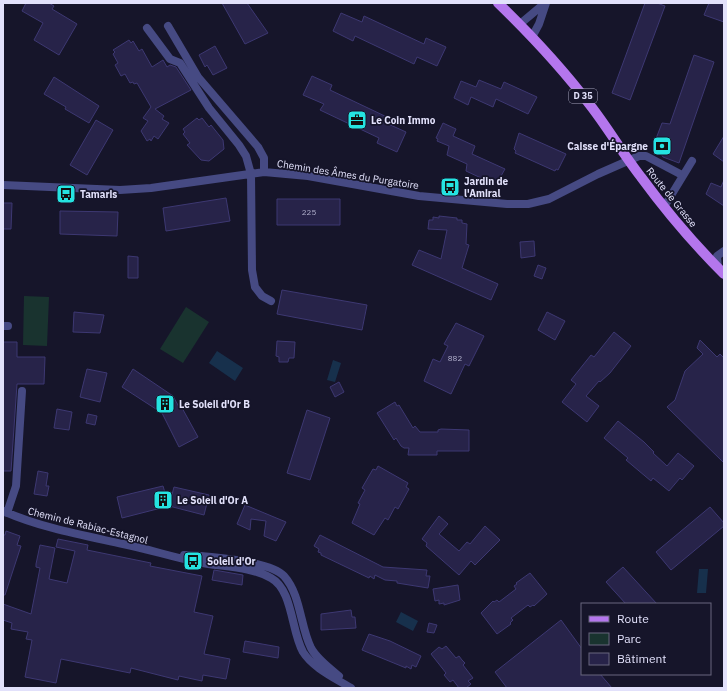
<svg xmlns="http://www.w3.org/2000/svg" width="727" height="691" viewBox="0 0 727 691" font-family="'IBM Plex Sans',sans-serif">
<style>
.green{fill:#19332f}
.water{fill:#17304c}
.building{fill:#272349;stroke:#3d3872}
.lines{fill:none;stroke-linecap:round;stroke-linejoin:round}
.street{stroke:#464a83;stroke-width:8}
.primary{stroke:#b476ed;stroke-width:10}
.labels{text-anchor:middle;stroke-width:3.5;stroke-linejoin:round;paint-order:stroke}
.number-label{font-size:8px;fill:#b3b2ce}
.shield{fill:#16152a;stroke:#a5a4bc;stroke-width:1}
.shield-label{font-size:9px;font-weight:bold;fill:#e2e1fb}
.poi-label{font-size:10px;font-weight:bold;fill:#e2e1fb;stroke:#16152a;text-anchor:start}
.street-label{font-size:10px;fill:#e2e1fb;stroke:#16152a}
</style>
<rect width="100%" height="100%" fill="#16152a"/>
<path class="green" d="M24,296L49,297L47,346L23,345Z
M186,307L209,322L183,363L160,349Z"/>
<path class="water" d="M217,351L243,368L235,381L209,363Z
M333,360L341,363L335,382L327,380Z
M699,569H708L706,593H697Z
M401,612L418,621L413,631L396,622Z"/>
<path class="building" d="M26,3H49L54,6L52,9L77,24L59,55L34,40L43,23L22,11Z
M222,3H247L268,33L245,44Z
M645,3H657L665,6L630,100L612,93Z
M709,3H724V22L704,15Z
M341,13L362,22L364,16L424,44L426,38L446,47L437,66L417,57L414,64L355,36L353,41L333,31Z
M129,40L131,43L133,41L139,51L142,49L152,67L163,60L167,67L170,65L176,67L191,90L155,109L164,116L162,119L169,123L158,139L154,136L151,141L150,139L147,141L141,131L148,121L143,118L151,107L137,83L134,84L133,82L130,83L125,74L121,76L115,65L118,63L113,54L115,52L113,50Z
M215,46L227,68L213,75L207,65L205,67L199,55Z
M694,55L714,62L679,163L663,157L654,144L662,123L670,124Z
M312,76L332,85L330,90L389,118L386,123L406,132L397,152L377,143L379,138L320,110L324,104L303,95Z
M54,77L99,106L89,123L65,109L66,107L44,94Z
M479,80L501,89L504,82L537,97L528,114L496,99L493,107L471,97L468,105L454,98L461,81L476,87Z
M197,118L199,120L202,118L209,127L211,125L223,140L224,149L209,161L201,160L187,145L190,143L183,134L185,132L183,129Z
M96,120L113,130L87,175L70,165Z
M443,123L456,129L453,136L475,146L472,154L505,169L497,183L495,182L494,184L466,171L467,164L447,155L449,146L437,141L438,139L436,138Z
M519,133L566,154L558,170L556,169L555,171L515,153L516,151L514,149Z
M724,136V162L713,154Z
M724,180V206L706,194L711,183L721,187Z
M226,198L230,221L166,231L163,208Z
M277,199H340V225H277Z
M3,203H12L11,229H3Z
M60,211L118,212L117,236L60,234Z
M439,216L457,218V220H462V223L467,224L466,244L469,245L462,268L498,284L491,300L412,265L419,250L441,259L447,230L428,229L429,220H433V217L439,218Z
M534,241L535,256L521,258L520,242Z
M128,256L138,257V278H128Z
M538,265L546,268L542,279L534,276Z
M282,290L367,305L362,330L277,314Z
M74,312L104,315L100,333L73,332Z
M547,312L565,321L555,340L538,330Z
M456,323L484,336L469,366L465,364L451,394L424,381L433,359L440,362L448,346L444,344Z
M614,332L631,346L610,373L600,382L599,381L586,396L599,406L587,422L562,402L576,384L571,380L591,355L594,357Z
M700,340L717,357L720,354L724,358V463L667,407L675,400L685,371L703,354L697,348Z
M277,341L295,342L294,358H289L288,362H279V357L276,356Z
M3,342H17V357H45L44,384H17L11,471H3Z
M87,369L107,373L100,402L80,397Z
M133,369L173,396L179,407L181,406L198,437L179,447L162,413L122,387Z
M339,382L344,392L335,397L330,387Z
M395,402L397,406L399,405L413,428L415,426L420,432H438V430L441,429L469,430V451H437V455H408L409,448H404L401,446L396,438L394,440L377,413Z
M57,409L72,412L69,430L54,428Z
M307,410L330,418L310,480L287,473Z
M88,414L97,416L95,425L86,423Z
M618,421L644,442L654,452L653,453L667,466L678,453L694,466L682,480L680,478L669,491L653,478L651,481L626,460L628,458L604,438Z
M378,466L408,483L406,487L409,489L398,509L395,507L388,520L385,518L374,535L352,523L360,504L358,503L365,490L362,488L373,469L376,470Z
M38,471L48,473L46,486H49L47,496L34,494Z
M163,486L169,506L174,487L209,495L204,515L169,506L122,518L117,497Z
M245,505L286,522L276,541L264,536L266,521L251,519L250,530L237,524Z
M710,507L724,523V526L671,570L656,552Z
M439,516L448,524L439,534L459,551L467,542L470,544L485,526L500,540L475,565L471,561L459,575L426,546L427,543L422,539Z
M6,531L20,536L17,545L21,546L5,595H3V535H5Z
M320,535L383,567L427,570L426,576H430L428,588L397,583V581L385,580L375,575L374,579L370,576L369,578L321,555V553L318,552L319,549L314,546Z
M58,539L88,545L87,550L151,563L150,566L202,576L194,612L213,616L204,654L230,659L226,679L203,675L202,681L179,676L178,680L131,668L130,673L61,659L56,683L25,677L32,640L26,639L28,632L11,629L12,623L3,620V604L31,614L40,568L36,567V564L40,545L55,548L49,579L67,583L75,551L56,547Z
M623,567L657,604H626L606,582Z
M214,570L243,575L242,585L212,580Z
M530,573L547,594L534,606L533,605L530,607L528,605L511,618L513,620L510,623L511,624L497,634L481,613L493,601L494,602L497,600L499,602L516,589L514,586L517,584L516,583Z
M458,585L460,600L444,605V603L439,604V600L435,601L433,589Z
M351,610L352,617H355L356,628L321,630V614Z
M561,620L582,649V674H600L612,688H507L495,672Z
M429,623L437,625L434,633L427,632Z
M369,634L390,641L421,656L416,667L412,665L411,669L406,666V668L362,650Z
M245,641L279,647L278,658L243,652Z
M446,646L456,658L459,656L462,660L465,663L463,665L473,678L468,681L471,684L466,688H459L453,680L450,682L444,675L446,673L431,654L439,647L442,649Z"/>
<g class="lines">
<path class="street" d="M520,24L545,3
M168,26L198,77L258,147L264,158V172
M147,28L170,59L180,63L209,108L239,145L246,156L251,174L252,270L255,287L262,296L271,301
M532,37L539,24L546,3
M3,185L120,190L151,188L264,172L308,176L419,196L507,204H528L549,199L598,174L639,156H646L682,175
M664,207L692,161
M718,268L717,256L724,251
M3,326H8
M3,511C42,528 82,535 123,544C148,549 172,557 197,562C221,567 250,566 271,578C293,590 291,631 303,652C313,668 335,678 351,688
M7,513L16,486L22,391
M184,555C207,556 270,561 284,576C301,595 300,626 311,648C317,659 329,668 339,676"/>
<path class="primary" d="M498,3C531,35 562,68 590,105C608,128 623,154 641,177C666,211 694,244 724,274"/>
</g>
<defs>
<g id="office-square" transform="scale(1)"><rect x="-9" y="-9" width="18" height="18" rx="4" fill="#25e3e1" stroke="#16152a"/><path d="M-6-3h4V-5.5h4V-3h4V5H-6ZM-1-4.5V-3h2v-1.5ZM-6 0V1H6V0Z" fill="#111"/></g>
<g id="bank-square" transform="scale(1)"><rect x="-9" y="-9" width="18" height="18" rx="4" fill="#25e3e1" stroke="#16152a"/><path d="M-6-4H6V4H-6ZM0-2.3a2.3 2.3 0 1 0 0 4.6a2.3 2.3 0 1 0 0-4.6Z" fill="#111"/></g>
<g id="bus-square" transform="scale(1)"><rect x="-9" y="-9" width="18" height="18" rx="4" fill="#25e3e1" stroke="#16152a"/><path d="M-5-6H5V4H4V6H2V4H-2V6H-4V4H-5ZM-3.5-4V0h7V-4ZM-3.5 1.2v1.5H-2V1.2ZM2 1.2v1.5H3.5V1.2Z" fill="#111"/></g>
<g id="building-square" transform="scale(1)"><rect x="-9" y="-9" width="18" height="18" rx="4" fill="#25e3e1" stroke="#16152a"/><path d="M-4-6H4V6H1V3H-1V6H-4ZM-2.5-4.3h1.7v1.8h-1.7ZM.8-4.3h1.7v1.8H.8ZM-2.5-1h1.7V.8h-1.7ZM.8-1h1.7V.8H.8Z" fill="#111"/></g>
</defs>
<g fill-rule="evenodd">
<use href="#office-square" x="357" y="120"/>
<use href="#bank-square" x="662" y="146"/>
<use href="#bus-square" x="450" y="187"/>
<use href="#bus-square" x="66" y="194"/>
<use href="#building-square" x="165" y="404"/>
<use href="#building-square" x="163" y="500"/>
<use href="#bus-square" x="193" y="561"/>
</g>
<g class="labels">
<g class="number-label">
<text x="309" y="215">225</text>
<text x="455" y="361">882</text>
</g>
<rect class="shield" x="569" y="89" width="28" height="14" rx="3"/>
<g class="shield-label">
<text x="583" y="99">D 35</text>
</g>
<g class="poi-label">
<text x="371" y="124">Le Coin Immo</text>
<text x="648" y="150" text-anchor="end">Caisse d'Épargne</text>
<text x="464" y="185">Jardin de<tspan x="464" dy="12">l'Amiral</tspan></text>
<text x="80" y="198">Tamaris</text>
<text x="179" y="408">Le Soleil d'Or B</text>
<text x="177" y="504">Le Soleil d'Or A</text>
<text x="207" y="565">Soleil d'Or</text>
</g>
<g class="street-label">
<text transform="translate(348 174) rotate(9)" y="4">Chemin des Âmes du Purgatoire</text>
<text transform="translate(672 197) rotate(51)" y="4">Route de Grasse</text>
<text transform="translate(88 525) rotate(14)" y="4">Chemin de Rabiac-Estagnol</text>
</g>
</g>
<rect width="727" height="691" fill="none" stroke="#e2e1fb" stroke-width="8"/>
<rect x="581" y="603" width="130" height="72" fill="#16152a" stroke="#68677e"/>
<rect x="589" y="616" width="20" height="6" fill="#b476ed" stroke="#68677e"/>
<text x="617" y="623" font-size="12" fill="#e2e1fb">Route</text>
<rect x="589" y="633" width="20" height="12" fill="#19332f" stroke="#68677e"/>
<text x="617" y="643" font-size="12" fill="#e2e1fb">Parc</text>
<rect x="589" y="653" width="20" height="12" fill="#272349" stroke="#68677e"/>
<text x="617" y="663" font-size="12" fill="#e2e1fb">Bâtiment</text>
</svg>
